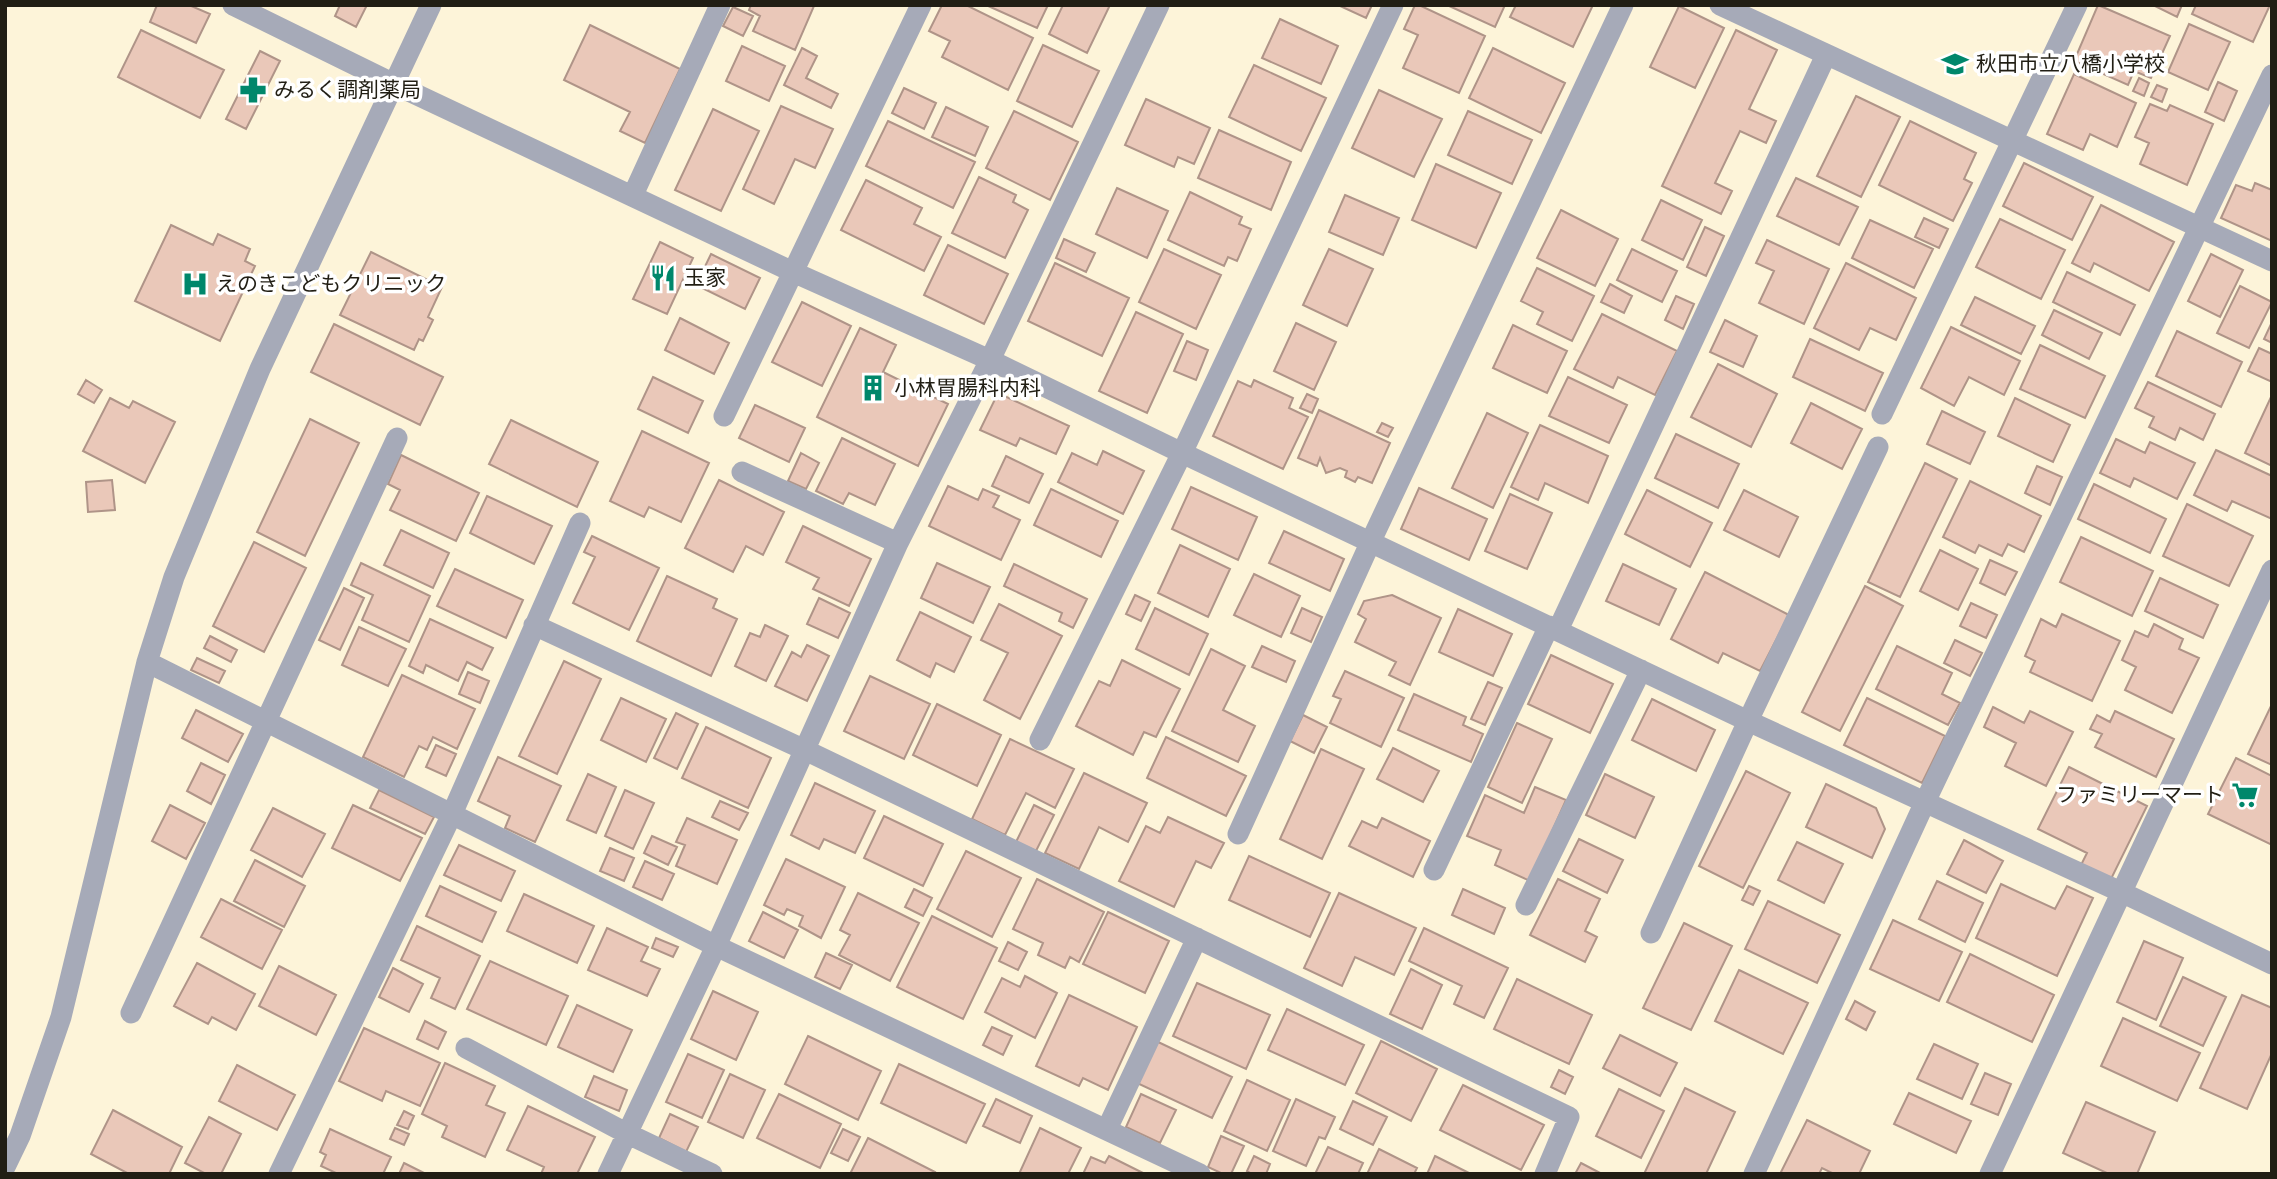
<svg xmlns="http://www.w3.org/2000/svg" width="2277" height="1179" viewBox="0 0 2277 1179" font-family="'Fira Sans Condensed','Noto Sans JP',sans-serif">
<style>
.building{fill:#eac8b9;stroke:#af9488;stroke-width:2}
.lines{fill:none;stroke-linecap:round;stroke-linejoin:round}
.minor{stroke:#a6aab8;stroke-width:21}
.labels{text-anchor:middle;stroke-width:7;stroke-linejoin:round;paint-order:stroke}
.poi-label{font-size:21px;fill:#211e14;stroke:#fff;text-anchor:start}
</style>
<rect width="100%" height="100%" fill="#fdf4d9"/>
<path class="building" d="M157,5H189L210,14L196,43L150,22Z
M340,5H367L356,27L335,16Z
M751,5H812L814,6L795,50L753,31L760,16L749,10Z
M942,5H966L1033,38L1008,90L942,57L950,41L929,31Z
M986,5H1048L1037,28Z
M1063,5H1110L1087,53L1049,34Z
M1338,5H1372L1366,18Z
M1415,5H1419L1485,36L1459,93L1403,68L1418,35L1404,29Z
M1447,5H1505L1495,27Z
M1516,5H1593L1573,47L1510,17Z
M2098,5L2170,36L2151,78L2134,71L2128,85L2074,61Z
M2153,5H2182L2177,17Z
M2196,5H2270L2253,42L2192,14Z
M1679,6L1724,28L1695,88L1650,67Z
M733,7L753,16L743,36L723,26Z
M1280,19L1338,46L1321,84L1262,58Z
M2189,24L2230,42L2208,90L2168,72Z
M590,25L680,69L645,143L620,131L630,112L564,80Z
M141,30L224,70L200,118L118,77Z
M1736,30L1777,50L1749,109L1776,121L1766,143L1740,131L1715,183L1732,191L1721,214L1662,186Z
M1043,45L1099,71L1072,127L1017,101Z
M742,46L785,66L769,101L726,81Z
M802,48L817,56L806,78L838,94L831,108L784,85Z
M1493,48L1565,83L1541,133L1469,98Z
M260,51L280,61L246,129L226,119Z
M1254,65L1326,98L1301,151L1229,117Z
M2074,74L2136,103L2117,147L2090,134L2083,150L2047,134Z
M2139,78L2149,83L2144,96L2133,91Z
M2218,82L2237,91L2224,121L2205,112Z
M2157,85L2167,89L2162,102L2151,97Z
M904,88L936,103L924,129L892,113Z
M1379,90L1442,119L1414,177L1352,148Z
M1856,96L1900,117L1861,197L1817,176Z
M1146,99L1210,128L1194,164L1178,157L1174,167L1125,145Z
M2150,104L2167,111L2170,105L2213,124L2187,185L2140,164L2149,143L2135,137Z
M781,106L833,129L815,168L795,159L774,204L743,189Z
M946,107L988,127L975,156L932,137Z
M713,109L759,131L721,211L675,190Z
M1014,111L1078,142L1050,200L986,168Z
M1468,111L1532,140L1512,184L1448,155Z
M888,121L975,162L953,208L866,166Z
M1910,121L1976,153L1964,179L1972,183L1953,221L1879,185Z
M1219,130L1291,162L1271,210L1198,178Z
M2024,163L2093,197L2072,240L2003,206Z
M1436,164L1501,193L1476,248L1412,220Z
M979,177L1016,195L1013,202L1028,210L1005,258L952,233Z
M1796,178L1858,207L1839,245L1777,216Z
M866,180L922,208L914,224L941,237L924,271L841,230Z
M2255,183L2272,190V241L2221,218L2236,185L2252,191Z
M1117,188L1168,211L1147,258L1096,234Z
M1190,192L1242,217L1239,224L1251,229L1237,261L1228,257L1224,266L1168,240Z
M1345,195L1399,218L1383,255L1329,232Z
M1661,200L1702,220L1683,260L1642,240Z
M2101,205L2174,242L2149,291L2094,263L2090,272L2072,263Z
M1561,210L1618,239L1595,286L1537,258Z
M1924,218L1948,229L1939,248L1915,237Z
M2000,219L2065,250L2041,299L1976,267Z
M1870,220L1933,249L1914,288L1852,258Z
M171,225L213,245L218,234L250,249L245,261L255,266L220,341L135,301Z
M1705,227L1724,236L1706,276L1687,267Z
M1064,239L1095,253L1086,272L1056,258Z
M1767,240L1829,269L1804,324L1759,303L1774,271L1756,263Z
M660,242L693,258L667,314L633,299Z
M948,245L1008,274L984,324L924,295Z
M1164,249L1221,275L1196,329L1139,302Z
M1329,249L1373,269L1347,326L1303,305Z
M1632,249L1677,271L1662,302L1617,280Z
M371,252L442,287L428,317L433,320L423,341L419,339L414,350L340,315Z
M711,254L760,278L745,309L696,285Z
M2211,254L2243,270L2220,317L2188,301Z
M1055,263L1129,298L1102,356L1028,321Z
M1846,263L1916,298L1896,340L1870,328L1859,350L1814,328Z
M1537,268L1594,296L1572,341L1537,324L1543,312L1521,301Z
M2067,272L2135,305L2120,335L2053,302Z
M1610,284L1632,296L1624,313L1601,302Z
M2240,286L2272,302L2249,348L2217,333Z
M1676,296L1694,304L1683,329L1665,320Z
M1975,297L2035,326L2021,354L1961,325Z
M802,302L851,326L822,386L772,362Z
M2054,310L2102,333L2089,359L2042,335Z
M1136,312L1183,334L1147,413L1099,391Z
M1602,314L1677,351L1655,395L1618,377L1613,388L1574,369Z
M680,318L729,343L714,374L665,350Z
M1725,320L1757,336L1743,367L1710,352Z
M2272,322V343L2264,339Z
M1296,323L1336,342L1314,390L1274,371Z
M334,324L443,377L420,425L311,372Z
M1513,325L1567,351L1547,393L1493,368Z
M1951,327L2020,361L2004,395L1969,377L1954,406L1921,388Z
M860,328L896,345L883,372L948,404L918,466L817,417Z
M2177,331L2242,362L2221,407L2156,376Z
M1810,339L1883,373L1865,411L1793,377Z
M1187,341L1208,350L1196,380L1174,371Z
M2040,345L2105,376L2085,418L2020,389Z
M2259,348L2272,354V382L2248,371Z
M1718,364L1777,394L1751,447L1691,417Z
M653,377L703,401L688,433L638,409Z
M1568,377L1627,405L1609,443L1549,416Z
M86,380L102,390L94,403L78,394Z
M1254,380L1293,398L1289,408L1308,417L1283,469L1213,436L1238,381L1251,387Z
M2148,382L2215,414L2203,440L2180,428L2175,440L2149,427L2154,417L2135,408Z
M998,393L1069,426L1056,454L1020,438L1016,446L980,430Z
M1307,394L1318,399L1312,413L1300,408Z
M2271,397L2272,398V466L2245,453Z
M110,398L129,408L133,401L175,422L145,483L83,451Z
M2015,398L2070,425L2053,462L1998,436Z
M1811,403L1862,429L1842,469L1791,443Z
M755,405L805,428L789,462L739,438Z
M1319,410L1390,443L1372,483L1358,477L1355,482L1345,477L1347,471L1340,468L1326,473L1320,458L1317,466L1298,458Z
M1942,411L1985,432L1970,464L1927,444Z
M1487,413L1528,433L1493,508L1452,488Z
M310,419L359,443L305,556L257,532Z
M511,420L598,462L577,507L489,464Z
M1382,423L1393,428L1388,437L1377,432Z
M1540,425L1608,456L1588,503L1545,483L1538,500L1511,487Z
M642,431L709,463L681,522L649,507L644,517L610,501Z
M1676,434L1739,464L1718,508L1655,478Z
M842,438L895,464L875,505L849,493L843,504L816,491Z
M2116,439L2145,453L2150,442L2195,463L2177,499L2134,478L2130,487L2100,473Z
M2216,450L2272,476V519L2232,501L2227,511L2194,495Z
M1103,451L1144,471L1123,514L1058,482L1072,453L1097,465Z
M801,453L819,463L806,489L788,481Z
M401,455L479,493L456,541L390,510L400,490L388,484Z
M1006,456L1043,474L1029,503L992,486Z
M1925,463L1957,479L1900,597L1868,582Z
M2037,466L2062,477L2050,505L2025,493Z
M112,480L115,510L88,512L86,482Z
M719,480L784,512L763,555L746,546L733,572L685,548Z
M1970,481L2041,516L2024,552L2008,544L2002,556L1979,545L1975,553L1943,537Z
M2094,484L2166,519L2150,553L2078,519Z
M948,486L978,500L983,489L999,496L993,507L1020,520L1001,560L929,526Z
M1191,487L1257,517L1238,560L1172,529Z
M1419,488L1487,519L1469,560L1401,529Z
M1051,489L1118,521L1101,557L1034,525Z
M1647,490L1712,523L1690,567L1625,534Z
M1744,490L1798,517L1779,557L1724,530Z
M1510,494L1552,513L1527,569L1485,551Z
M487,496L552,526L534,564L470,533Z
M2187,504L2253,536L2229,586L2163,556Z
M803,526L871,559L849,606L813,589L819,578L786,562Z
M401,530L449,553L433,588L384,565Z
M1284,531L1344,559L1330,591L1269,563Z
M592,536L659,568L629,630L573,603L595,557L584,552Z
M2081,537L2153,571L2132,616L2060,582Z
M254,542L306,568L264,652L213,626Z
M1180,545L1230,569L1208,617L1158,593Z
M1940,550L1978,569L1958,610L1920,591Z
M1990,560L2017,572L2005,595L1980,583Z
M361,563L430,596L409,642L362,620L373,595L351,585Z
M937,563L990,587L973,623L921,598Z
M1014,564L1087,599L1073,628L1059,621L1062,613L1004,586Z
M1623,564L1676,589L1659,625L1606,601Z
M455,569L523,600L506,638L437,606Z
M1705,572L1789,615L1760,671L1723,653L1718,663L1671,639Z
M1254,574L1300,596L1281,637L1234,615Z
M667,576L717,599L713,608L737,619L711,676L637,641Z
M2160,578L2218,605L2203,638L2145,611Z
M1865,586L1903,606L1840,731L1802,712Z
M344,588L364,598L340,650L319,640Z
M1135,595L1150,602L1141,621L1126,614Z
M1392,595L1441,618L1410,685L1389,675L1396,662L1355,642L1366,619L1358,614L1364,601Z
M819,598L850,613L838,638L807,624Z
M1971,603L1997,615L1986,638L1960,626Z
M999,604L1062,636L1020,719L984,700L1008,653L981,640Z
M1155,608L1208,634L1189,675L1136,649Z
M1302,608L1322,617L1311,642L1291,633Z
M1458,609L1512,634L1493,676L1439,652Z
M920,612L971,637L954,672L936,663L930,677L897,660Z
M2062,614L2120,641L2092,701L2030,672L2035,661L2025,656L2041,619L2056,627Z
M430,619L493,648L482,670L467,662L458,681L426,665L423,673L409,666Z
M2154,624L2183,639L2179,649L2199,658L2172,713L2125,690L2136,667L2122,660L2135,631L2148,637Z
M765,625L788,636L766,681L735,666L750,633L760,637Z
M359,627L406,649L388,686L342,665Z
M210,636L237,650L231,662L204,648Z
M1955,640L1982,653L1970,676L1944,663Z
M807,645L829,656L807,701L775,686L792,652L801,657Z
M1262,646L1295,661L1286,682L1252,667Z
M1897,646L1952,673L1942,694L1960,703L1948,725L1876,689Z
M1211,649L1245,666L1223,710L1255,726L1238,762L1172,731Z
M1551,655L1613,684L1590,733L1528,704Z
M197,658L225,671L219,683L191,670Z
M1122,660L1180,689L1156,737L1144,732L1133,755L1076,726L1099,681L1110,686Z
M564,661L601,679L557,774L519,756Z
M1345,671L1404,698L1381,747L1330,723L1341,699L1333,696Z
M468,672L489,681L480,703L459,694Z
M402,675L475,709L457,749L433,737L427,750L419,746L404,777L363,757Z
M870,676L930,704L904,759L844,731Z
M1488,682L1502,688L1485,725L1471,719Z
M1414,694L1466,717L1463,725L1483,734L1471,762L1398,730Z
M621,698L666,719L646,762L601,740Z
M1867,698L1945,736L1922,783L1844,745Z
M1652,699L1715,730L1696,771L1632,740Z
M937,704L1001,735L977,786L913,755Z
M2272,704V765L2248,754Z
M1993,707L2024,723L2030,711L2073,732L2046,786L2005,766L2016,743L1984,727Z
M196,710L243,734L228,762L182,738Z
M2115,711L2174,739L2156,777L2095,747L2102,734L2090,729L2097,715L2110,722Z
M676,713L698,724L677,769L654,758Z
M1303,715L1327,727L1314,753L1290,741Z
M1517,723L1552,739L1522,803L1488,787Z
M706,727L771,758L748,808L682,778Z
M1166,737L1246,776L1226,816L1147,778Z
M1010,739L1074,769L1055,808L1026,793L1005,835L972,819Z
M436,745L456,754L446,776L426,767Z
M1393,748L1439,771L1423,802L1377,779Z
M1321,749L1364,769L1322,859L1280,839Z
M498,757L561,786L535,842L505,828L510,816L478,801Z
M2236,758L2272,776V845L2208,814Z
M201,763L225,775L211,804L187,791Z
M2069,767L2147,806L2111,879L2081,865L2087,853L2038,829Z
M1746,771L1790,793L1743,888L1699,866Z
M1084,773L1147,803L1128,842L1099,827L1079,869L1045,853Z
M588,774L616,787L596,833L567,820Z
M1605,774L1654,797L1635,838L1586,815Z
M815,783L875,811L855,853L824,839L819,849L791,835Z
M1826,784L1876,808L1885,829L1872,858L1806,827Z
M1535,787L1566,800L1530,881L1495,865L1501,850L1467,836L1485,795L1524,813Z
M379,790L434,817L425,834L370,808Z
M625,790L654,803L633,849L605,836Z
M720,801L748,813L739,830L712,817Z
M170,805L205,823L186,859L152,841Z
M353,805L422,838L400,881L332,848Z
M1034,805L1054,815L1036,851L1016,842Z
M273,808L325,834L302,877L251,850Z
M884,816L943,844L923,886L864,858Z
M1168,817L1224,843L1211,868L1196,861L1174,907L1119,881L1146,826L1160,833Z
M687,818L737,840L717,884L676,866L685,845L676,842Z
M1382,818L1430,841L1413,877L1349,846L1362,821L1377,828Z
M652,836L677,847L668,865L644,853Z
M1579,839L1623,860L1607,893L1563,871Z
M1964,840L2003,861L1986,893L1947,874Z
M1797,842L1843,864L1824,903L1778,880Z
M459,845L515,871L501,901L444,875Z
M610,848L634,858L624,881L600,871Z
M966,851L1021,878L992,937L937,909Z
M1249,856L1330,893L1310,937L1229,900Z
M786,859L845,887L821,938L799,926L803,916L787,909L784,915L764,905Z
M255,860L305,886L284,927L234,901Z
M645,861L674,874L662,900L633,887Z
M1037,879L1104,912L1079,962L1070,957L1065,968L1038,955L1043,943L1013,929Z
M1558,879L1600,899L1585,931L1597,937L1585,962L1530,935Z
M1937,881L1983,903L1965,942L1919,919Z
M2001,884L2055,909L2067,886L2093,898L2057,976L1976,938Z
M440,886L496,912L482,942L426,916Z
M1749,886L1760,891L1753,905L1742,900Z
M914,889L932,898L923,916L905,907Z
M1463,889L1505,908L1494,934L1452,915Z
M858,893L919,923L890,981L839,955L850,935L840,930Z
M1339,893L1416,928L1394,975L1355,957L1342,986L1304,968Z
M524,894L594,926L577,963L507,931Z
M221,899L282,930L262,969L201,937Z
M1768,901L1840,935L1817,983L1745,949Z
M763,912L798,930L784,958L749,941Z
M1108,912L1169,941L1145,993L1083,964Z
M932,916L997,948L963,1019L897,987Z
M1893,920L1962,952L1939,1001L1870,969Z
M1684,923L1732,946L1691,1030L1643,1008Z
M417,926L480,956L455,1009L431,998L440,978L401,960Z
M607,928L648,947L641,961L660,969L647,996L588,970Z
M1424,928L1508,968L1484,1018L1454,1004L1462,986L1409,961Z
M656,938L678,947L673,957L652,948Z
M2144,941L2183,958L2156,1020L2117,1002Z
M1008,942L1027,952L1018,970L999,961Z
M826,953L852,965L840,989L815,977Z
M1970,954L2054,995L2032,1042L1947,1002Z
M490,961L568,996L546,1045L467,1009Z
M197,963L255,994L236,1030L212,1017L208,1024L174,1006Z
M279,966L336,995L316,1035L259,1006Z
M393,968L423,984L409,1012L379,997Z
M1411,969L1442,985L1422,1029L1390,1014Z
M1739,970L1808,1003L1783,1054L1715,1021Z
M1025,976L1057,993L1035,1038L985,1012L1002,978L1020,987Z
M2183,977L2226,997L2203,1046L2160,1026Z
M1517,979L1592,1015L1569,1064L1494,1029Z
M1197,983L1270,1015L1246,1069L1173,1036Z
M713,991L758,1012L736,1060L691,1039Z
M1069,995L1137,1027L1108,1090L1083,1078L1079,1086L1036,1066Z
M2242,995L2272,1008V1053L2247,1109L2200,1088Z
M1855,1001L1875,1012L1866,1030L1846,1019Z
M577,1005L632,1030L613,1072L558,1047Z
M1287,1009L1364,1045L1345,1085L1268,1050Z
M2123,1018L2200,1053L2177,1101L2101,1066Z
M425,1021L446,1032L438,1049L417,1039Z
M992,1027L1012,1036L1003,1055L983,1045Z
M364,1028L440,1063L420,1106L386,1091L382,1101L339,1081Z
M1620,1035L1677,1063L1660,1096L1603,1068Z
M808,1036L881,1071L858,1120L785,1084Z
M1156,1041L1232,1077L1212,1118L1137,1083Z
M1381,1041L1437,1069L1411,1121L1356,1093Z
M1934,1044L1978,1064L1962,1099L1917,1079Z
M688,1054L724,1070L702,1118L666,1102Z
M445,1063L495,1086L486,1105L505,1113L485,1157L442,1137L447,1126L422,1114Z
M899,1064L985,1104L966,1143L881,1103Z
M237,1065L295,1095L277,1130L219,1101Z
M1559,1070L1573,1077L1565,1094L1551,1087Z
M1985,1073L2011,1084L1998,1115L1971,1104Z
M730,1074L765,1090L743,1138L708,1122Z
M594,1076L627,1090L619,1111L585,1097Z
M1247,1080L1290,1100L1267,1151L1224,1131Z
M1463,1085L1544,1125L1521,1170L1440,1130Z
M1685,1088L1735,1112L1706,1174H1644Z
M1619,1089L1664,1111L1641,1158L1596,1136Z
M1909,1093L1971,1121L1956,1153L1894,1124Z
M779,1094L841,1124L820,1168L757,1138Z
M1141,1094L1176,1110L1160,1143L1126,1127Z
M996,1099L1032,1116L1020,1143L983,1126Z
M1296,1099L1335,1117L1325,1139L1319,1137L1306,1166L1273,1151Z
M1353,1101L1387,1117L1373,1145L1340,1129Z
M2086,1102L2155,1132L2137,1174H2109L2063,1153Z
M528,1106L595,1137L577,1174H541L544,1167L507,1150Z
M113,1110L182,1147L169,1174H129L91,1154Z
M404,1111L414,1116L408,1129L397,1125Z
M670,1114L698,1127L686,1152L659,1138Z
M209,1117L241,1134L221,1174H206L185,1163Z
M1807,1120L1870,1151L1859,1174H1834L1822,1168L1819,1174H1780Z
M395,1128L409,1134L404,1145L390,1139Z
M1040,1128L1081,1148L1068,1174H1019Z
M330,1129L391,1157L383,1174H338L321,1166L326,1155L320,1152Z
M843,1129L860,1137L848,1161L831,1153Z
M1221,1136L1244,1146L1231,1174H1223L1208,1167Z
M868,1138L935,1172L934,1174H850Z
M1328,1147L1363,1163L1358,1174H1315Z
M1379,1149L1417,1168L1414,1174H1367Z
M1109,1156L1145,1174H1083L1091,1157L1105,1163Z
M1254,1156L1270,1164L1266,1174H1252L1247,1171Z
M1435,1156L1471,1174H1427Z
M404,1163L426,1174H399Z
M1581,1163L1602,1174H1575Z"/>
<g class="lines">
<path class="minor" d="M233,5L394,84L793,272L990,360L1182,453L1748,721L2121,892L2272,964
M1720,5L2272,261
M633,195L720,5
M1882,414L2077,5
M724,416L921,5
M742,472L898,543
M534,625L805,750L1569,1117L1545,1174
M1558,630L1826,55
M147,662L716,946L1200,1174
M1040,740L1182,453L1393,5
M1238,834L1371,541L1623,5
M1434,870L1549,626
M1526,905L1641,670
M1651,933L1748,721L1878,447
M131,1013L397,438
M466,1048L626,1133L712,1174
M1107,1129L1197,938
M5,1167L20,1136L61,1017L147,662L174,577L260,369L431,5
M279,1174L452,814L580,523
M608,1174L716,946L898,543L990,360L1159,5
M1754,1174L1925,802L2272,75
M1990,1174L2272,570"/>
</g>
<defs>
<g id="school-bare" transform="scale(2.1)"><path d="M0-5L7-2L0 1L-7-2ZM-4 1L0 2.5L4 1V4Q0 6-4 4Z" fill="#00876b" stroke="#fff" stroke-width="2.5" paint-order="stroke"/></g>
<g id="pharmacy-bare" transform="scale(2.1)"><path d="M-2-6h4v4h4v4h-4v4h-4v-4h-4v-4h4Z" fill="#00876b" stroke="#fff" stroke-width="2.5" paint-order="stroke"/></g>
<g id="restaurant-bare" transform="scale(2.1)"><path d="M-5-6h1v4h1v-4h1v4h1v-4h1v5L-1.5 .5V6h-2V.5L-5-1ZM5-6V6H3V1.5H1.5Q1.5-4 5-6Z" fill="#00876b" stroke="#fff" stroke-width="2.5" paint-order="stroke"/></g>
<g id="hospital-bare" transform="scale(2.1)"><path d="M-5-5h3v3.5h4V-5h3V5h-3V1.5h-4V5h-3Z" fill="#00876b" stroke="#fff" stroke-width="2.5" paint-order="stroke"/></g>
<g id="building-bare" transform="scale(2.1)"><path d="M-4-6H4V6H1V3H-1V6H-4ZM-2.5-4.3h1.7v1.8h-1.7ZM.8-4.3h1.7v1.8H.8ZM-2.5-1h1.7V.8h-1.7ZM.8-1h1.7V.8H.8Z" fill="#00876b" stroke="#fff" stroke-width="2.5" paint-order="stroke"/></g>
<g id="supermarket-bare" transform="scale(2.1)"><path d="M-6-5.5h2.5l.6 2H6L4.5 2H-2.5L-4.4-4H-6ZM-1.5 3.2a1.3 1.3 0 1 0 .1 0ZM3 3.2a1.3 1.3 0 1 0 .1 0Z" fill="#00876b" stroke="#fff" stroke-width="2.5" paint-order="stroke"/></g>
</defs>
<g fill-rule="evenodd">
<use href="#school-bare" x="1955" y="64"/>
<use href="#pharmacy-bare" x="253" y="90"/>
<use href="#restaurant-bare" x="663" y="278"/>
<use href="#hospital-bare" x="195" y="284"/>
<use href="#building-bare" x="873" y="388"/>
<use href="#supermarket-bare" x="2245" y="795"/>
</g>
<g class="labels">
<g class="poi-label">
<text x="1976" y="71">秋田市立八橋小学校</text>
<text x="274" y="97">みるく調剤薬局</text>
<text x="684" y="285">玉家</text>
<text x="216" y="291">えのきこどもクリニック</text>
<text x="894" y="395">小林胃腸科内科</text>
<text x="2224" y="802" text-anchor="end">ファミリーマート</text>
</g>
</g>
<rect width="2277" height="1179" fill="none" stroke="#211e14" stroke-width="14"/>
</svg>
